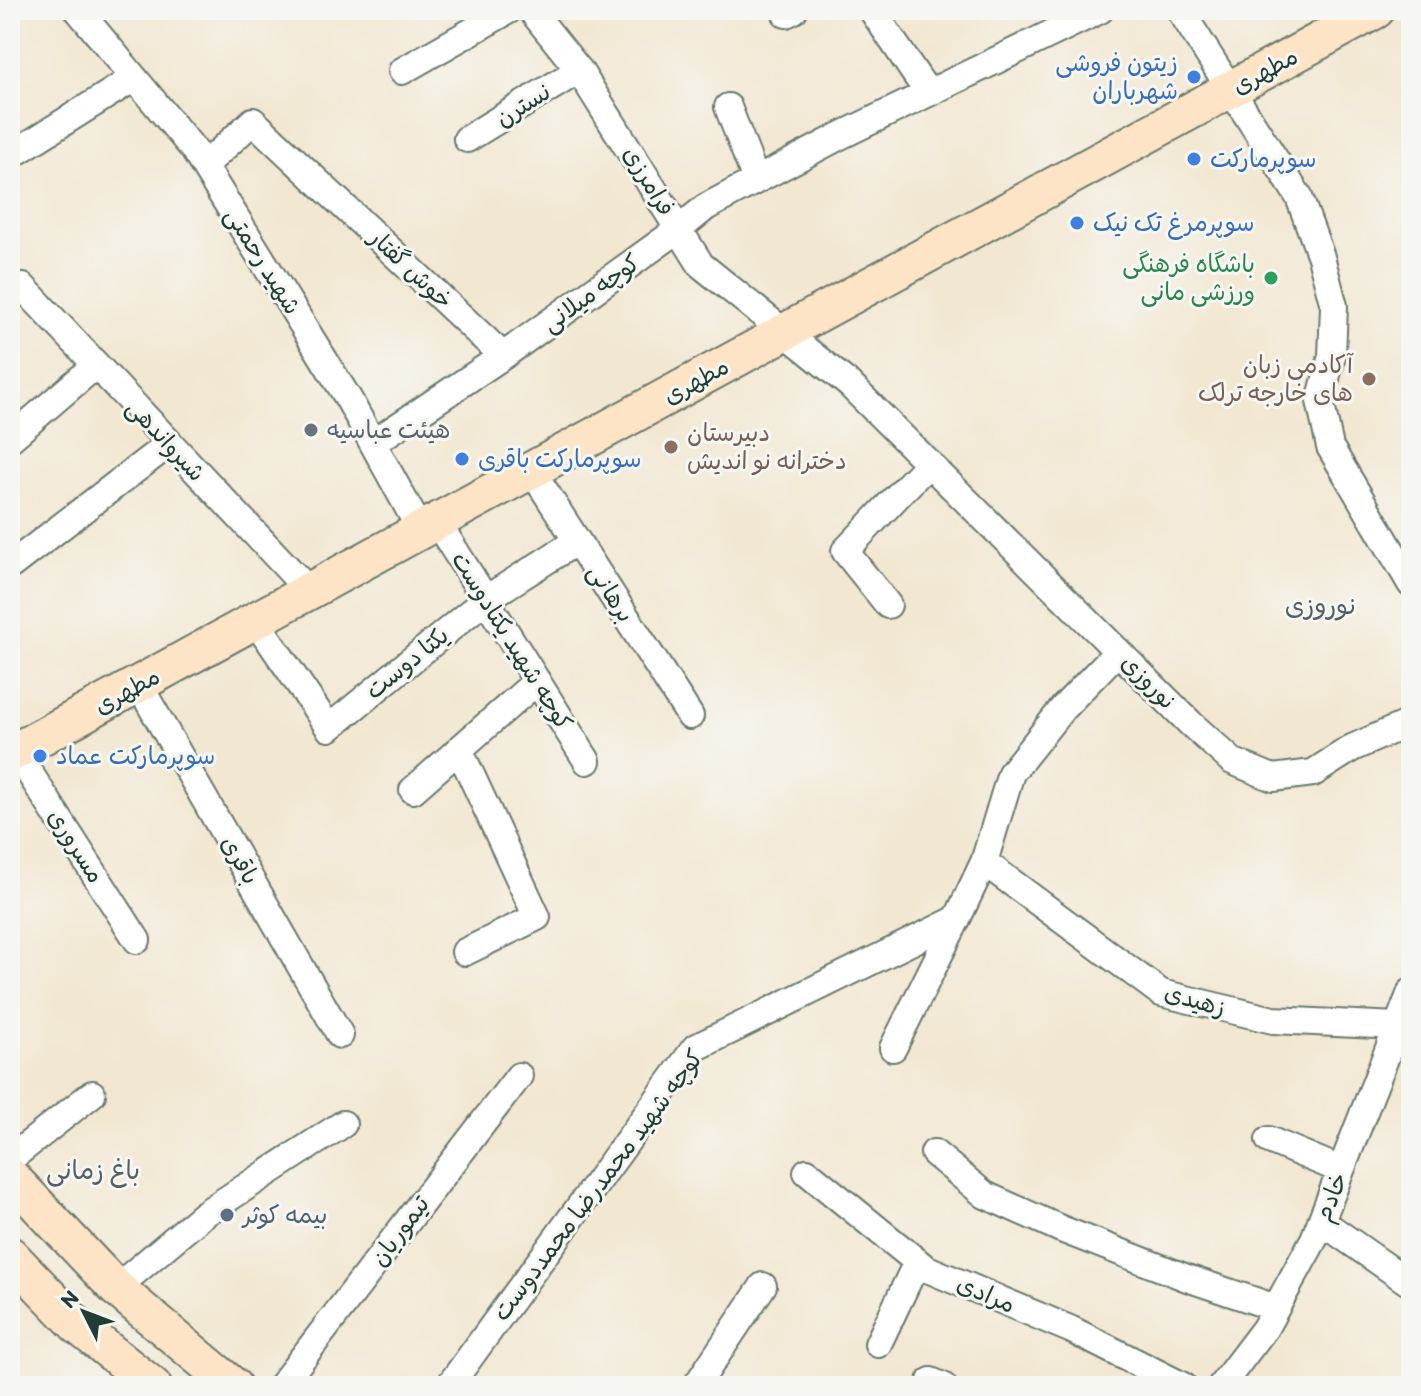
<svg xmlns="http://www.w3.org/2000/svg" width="1421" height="1396" viewBox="0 0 1421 1396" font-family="Itim,'Playpen Sans Arabic',sans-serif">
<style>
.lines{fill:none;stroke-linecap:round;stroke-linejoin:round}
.minor-casing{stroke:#69786b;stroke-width:30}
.secondary-casing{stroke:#69786b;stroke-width:40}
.minor{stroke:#fff;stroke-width:26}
.secondary{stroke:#fee4c6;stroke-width:36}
.shop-dot{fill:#3f7fe0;stroke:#f6f6f2;stroke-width:3}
.leisure-dot{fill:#2e9e5b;stroke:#f6f6f2;stroke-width:3}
.education-dot{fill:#8d6e63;stroke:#f6f6f2;stroke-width:3}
.worship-dot{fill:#6b7280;stroke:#f6f6f2;stroke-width:3}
.service-dot{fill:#5c6f8a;stroke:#f6f6f2;stroke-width:3}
.labels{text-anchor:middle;stroke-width:6;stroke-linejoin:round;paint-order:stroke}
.shop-label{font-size:24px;fill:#366cbe;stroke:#f6f6f2;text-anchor:start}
.street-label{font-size:24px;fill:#1f3d34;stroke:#f6f6f2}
.leisure-label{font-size:24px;fill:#27864d;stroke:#f6f6f2;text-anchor:end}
.education-label{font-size:24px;fill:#785e54;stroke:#f6f6f2;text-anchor:end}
.worship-label{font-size:24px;fill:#5b616d;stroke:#f6f6f2;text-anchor:start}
.service-label{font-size:24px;fill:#4e5e75;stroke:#f6f6f2;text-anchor:start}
.neighbourhood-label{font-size:26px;fill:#565f66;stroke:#f6f6f2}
</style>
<rect width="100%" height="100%" fill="#f6f6f2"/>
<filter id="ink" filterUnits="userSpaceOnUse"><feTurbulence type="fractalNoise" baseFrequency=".0125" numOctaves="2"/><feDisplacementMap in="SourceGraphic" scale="16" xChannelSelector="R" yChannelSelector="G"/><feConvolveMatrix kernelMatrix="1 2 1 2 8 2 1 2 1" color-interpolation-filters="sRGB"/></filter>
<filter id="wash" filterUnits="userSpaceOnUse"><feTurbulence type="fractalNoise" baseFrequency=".006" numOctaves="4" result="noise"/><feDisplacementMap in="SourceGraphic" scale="32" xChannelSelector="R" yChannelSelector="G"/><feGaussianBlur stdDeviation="1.8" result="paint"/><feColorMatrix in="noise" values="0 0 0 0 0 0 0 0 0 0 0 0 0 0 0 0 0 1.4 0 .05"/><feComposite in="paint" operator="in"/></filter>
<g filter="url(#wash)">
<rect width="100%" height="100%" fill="#f2e7d1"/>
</g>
<g filter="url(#ink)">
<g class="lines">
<g class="minor-casing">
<path id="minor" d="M78,10L194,150L348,398L421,531
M531,10L579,70L701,265L850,385L1190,723L1232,761L1273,778L1313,773L1352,748L1411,722
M872,10L928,93
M1180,10L1299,197L1321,257L1334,306L1332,356L1320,401L1330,447L1411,584
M786,14L794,10
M402,71L509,10
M728,107L756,180
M467,139L579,70
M10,156L134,78
M204,166L253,121L503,356L373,443
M10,297L23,287L310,592
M503,356L679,229L706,207L840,136L1100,10
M10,439L96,365
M532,471L690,716
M437,522L587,761
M10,566L170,443
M888,605L845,551L929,463
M256,621L329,728L486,599L577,541
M139,685L340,1035
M459,749L537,917L465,952
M16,752L137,940
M413,790L537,681
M984,862L1161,993L1273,1020L1398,1026
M893,1048L957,919
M1269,1140L1341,1170
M934,1153L985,1195L1061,1229L1187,1278L1276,1308
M10,1159L92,1094
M807,1172L925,1268L1072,1330L1183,1386
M1321,1221L1411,1284
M116,1288L204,1214L343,1124
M878,1344L917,1262
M931,1381L943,1386
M281,1386L519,1076
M449,1386L695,1048L957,919L984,862L1011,773L1063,708L1118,651
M696,1386L763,1286
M1221,1386L1265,1328L1314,1239L1411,992"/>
</g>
<g class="secondary-casing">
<path id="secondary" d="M10,754L1376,10
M10,1176L116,1288L233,1386
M10,1255L78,1326L153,1386"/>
</g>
<use href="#minor" class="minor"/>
<use href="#secondary" class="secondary"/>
</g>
</g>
<g class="shop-dot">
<circle cx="1194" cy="77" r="8"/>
<circle cx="1194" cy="159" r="8"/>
<circle cx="1077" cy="223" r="8"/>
<circle cx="462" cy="459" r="8"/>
<circle cx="40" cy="756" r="8"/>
</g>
<circle class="leisure-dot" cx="1271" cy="278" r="8"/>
<g class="education-dot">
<circle cx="1369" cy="379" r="8"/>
<circle cx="671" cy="447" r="8"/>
</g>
<circle class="worship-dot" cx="311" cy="430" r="8"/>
<circle class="service-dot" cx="227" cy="1215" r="8"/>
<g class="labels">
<g class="shop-label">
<text x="1178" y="71" text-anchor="end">زیتون فروشی<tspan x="1178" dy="28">شهرباران</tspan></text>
<text x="1210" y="167">سوپرمارکت</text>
<text x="1093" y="231">سوپرمرغ تک نیک</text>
<text x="478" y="467">سوپرمارکت باقری</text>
<text x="56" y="764">سوپرمارکت عماد</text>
</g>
<g class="street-label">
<text transform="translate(1265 71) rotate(-29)" y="8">مطهری</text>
<text transform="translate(523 105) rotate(-32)" y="8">نسترن</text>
<text transform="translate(649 181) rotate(59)" y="8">فرامرزی</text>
<text transform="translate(263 261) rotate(58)" y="8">شهید رحمتی</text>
<text transform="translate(411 269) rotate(43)" y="8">خوش گفتار</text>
<text transform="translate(591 293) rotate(-36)" y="8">کوچه میلانی</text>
<text transform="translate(696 381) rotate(-29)" y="8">مطهری</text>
<text transform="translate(166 440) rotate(47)" y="8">شیرواندهی</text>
<text transform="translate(611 593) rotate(57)" y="8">برهانی</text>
<text transform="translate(512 641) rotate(58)" y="8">کوچه شهید یکتادوست</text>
<text transform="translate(407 663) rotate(-39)" y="8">یکتا دوست</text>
<text transform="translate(1149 682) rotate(45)" y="8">نوروزی</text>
<text transform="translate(127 691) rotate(-29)" y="8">مطهری</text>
<text transform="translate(76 846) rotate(57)" y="8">مسروری</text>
<text transform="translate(240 860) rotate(60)" y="8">باقری</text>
<text transform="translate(1195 1000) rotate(16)" y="8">زهیدی</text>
<text transform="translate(598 1185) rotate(-53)" y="8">کوچه شهید محمدرضا محمددوست</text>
<text transform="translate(1331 1197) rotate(-68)" y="8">خادم</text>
<text transform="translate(400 1231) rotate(-53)" y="8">تیموریان</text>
<text transform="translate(986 1294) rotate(23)" y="8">مرادی</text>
</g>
<g class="leisure-label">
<text x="1255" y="272">باشگاه فرهنگی<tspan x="1255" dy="28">ورزشی مانی</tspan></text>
</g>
<g class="education-label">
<text x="1353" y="373">آکادمی زبان<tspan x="1353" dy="28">های خارجه ترلک</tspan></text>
<text x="687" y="441" text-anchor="start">دبیرستان<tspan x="687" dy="28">دخترانه نو اندیش</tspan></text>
</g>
<g class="worship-label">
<text x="327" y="438">هیئت عباسیه</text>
</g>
<g class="service-label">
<text x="243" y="1223">بیمه کوثر</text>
</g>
<g class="neighbourhood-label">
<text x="1321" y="614">نوروزی</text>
<text x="93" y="1179">باغ زمانی</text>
</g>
</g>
<rect width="1421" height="1396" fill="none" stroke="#f6f6f2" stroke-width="40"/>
<g transform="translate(84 1312) rotate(312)" stroke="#f6f6f2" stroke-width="6" paint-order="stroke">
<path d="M0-6L14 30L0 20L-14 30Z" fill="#1f3d34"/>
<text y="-12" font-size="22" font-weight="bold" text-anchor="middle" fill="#1f3d34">N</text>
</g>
</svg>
